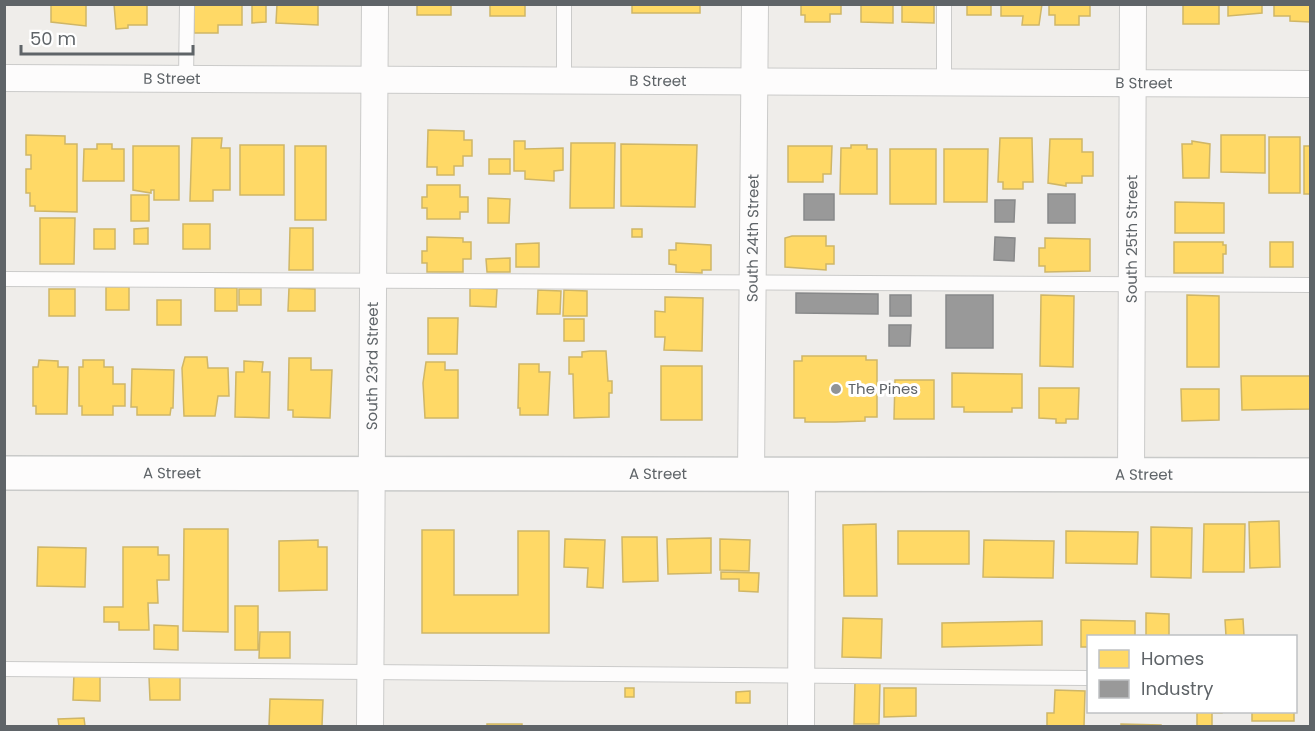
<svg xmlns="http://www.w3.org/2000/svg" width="1315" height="731" viewBox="0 0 1315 731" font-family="Poppins,sans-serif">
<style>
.homes{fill:#ffd966;stroke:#cfb667;stroke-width:1.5}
.industry{fill:#999;stroke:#88898a;stroke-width:1.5}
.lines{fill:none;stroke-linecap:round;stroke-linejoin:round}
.service-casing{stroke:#cbcbca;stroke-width:16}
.minor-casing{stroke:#cbcbca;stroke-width:28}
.secondary-casing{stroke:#c9cac9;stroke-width:36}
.service{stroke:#fdfcfc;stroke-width:14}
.minor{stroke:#fdfcfc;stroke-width:26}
.secondary{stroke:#fdfcfc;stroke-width:33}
.poi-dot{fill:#919496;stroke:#fff;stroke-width:2}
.labels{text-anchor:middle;stroke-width:6;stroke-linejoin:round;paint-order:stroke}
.street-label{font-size:15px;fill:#5f6468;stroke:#fff}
.poi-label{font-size:15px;fill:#5f6468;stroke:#fff;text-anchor:start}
</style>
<rect width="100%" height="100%" fill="#efedea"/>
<path class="homes" d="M51,4H86V26L51,22Z
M114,4H147V25H128V28L116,29Z
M194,4H242V25H218V33H194Z
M252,4H266V22L252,23Z
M277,4H318V25L276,23Z
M417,4H473L451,5V15H417Z
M490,4H525V16H490Z
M632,4H700V13H632Z
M801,4H841V14H830V22H805V15H801Z
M861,4H893V23L861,22Z
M902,4H934V23L902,22Z
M967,4H991V15H967Z
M1001,4H1042L1039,25H1022L1023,16H1001Z
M1049,4H1090V16H1079V25H1055V15H1049Z
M1183,4H1219V24H1183Z
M1228,4H1262V13L1228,16Z
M1274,4H1310V22L1290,21V16H1274Z
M428,130L464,131V140H472V156H463V166H454V175H437V167H427Z
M26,135L65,136V144H77V212L35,211V206H30V193H26V169H31V155H26Z
M1221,135H1265V173L1221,172Z
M1269,137H1300V193H1269Z
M192,138H222L221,148H230V190H213V201H190Z
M1000,138H1032L1033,182H1023V189H1003V182H998Z
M1050,139H1082V152H1093V176H1082V183H1066V186L1048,183Z
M514,141H525V149L563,148V170L554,171V181L525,179V171H514Z
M1192,141L1210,144L1209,178H1183L1182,144H1192Z
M571,143H615L614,208H570Z
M97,144H112V149H124V181H83L84,149H97Z
M621,144L697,145L695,207L621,206Z
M240,145H284V195H240Z
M851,145H867V149H877V194H840L841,148H851Z
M133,146H179V200H154V190H151V193L133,190Z
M295,146H326V220H295Z
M788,146H832L831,174H823V182H788Z
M1304,146H1310V194H1304Z
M890,149H936V204H890Z
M944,149H988L987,202H944Z
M489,159H510V174H489Z
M427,185H460V197H468V212H460V219H427V208H422V197H427Z
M131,195H149V221H131Z
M488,198L510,199L509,223H488Z
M1175,202L1224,203V233H1175Z
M40,218H75L74,264H40Z
M183,224H210V249H183Z
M148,228V244H134V229Z
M290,228H313V270H289Z
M94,229H115V249H94Z
M632,229H642V237H632Z
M792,236H826V246H834V264H826V270L785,267V238Z
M427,237L463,238V242H471V259H463V272H427V263H422V251H427Z
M1045,238L1090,239V271L1045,272V266H1039V248H1045Z
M1174,242H1223V245H1226V254H1223V273H1174Z
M1270,242H1293V267H1270Z
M539,243V267H516V244Z
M676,243L711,245V270H702V273L676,272V265L669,264V250H676Z
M510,258V272H487L486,259Z
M106,287H129V310H106Z
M215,288H237V311H215Z
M289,288L315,289V311H288Z
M470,288L497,289L496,307L470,306Z
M49,289H75V316H49Z
M239,289H261V305H239Z
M538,290L561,291L560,314H537Z
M564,290L587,291V316H563Z
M1041,295L1074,296L1073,367L1040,366Z
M1187,295L1219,296V367H1187Z
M665,297L703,298L702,351L664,350L665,337H655V311L665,312Z
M157,300H181V325H157Z
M428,318H458L457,354H428Z
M564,319H584V341H564Z
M590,351H606L608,381H612V393H609V417L574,418L573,374H569V357H582V352Z
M802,356H866V360H877V417H865V421L835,422H805V418H794V361H802Z
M185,357H207L208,368H228L229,396H218L215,416H184L182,368Z
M289,358H311V370H332L330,418L293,417V410H288Z
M39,360L58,361V367H68L67,414H36V406H33V367H38Z
M83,360H104V367H113V384H125V406H113V415H82V406H79V367H83Z
M244,361L263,362L262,372H270L269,418L235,417L236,372H244Z
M426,362H445V370H458V418H425L423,383Z
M519,364H539V372H550L548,415H520V408H518Z
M661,366H702V420H661Z
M132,369L174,370L173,408H171L170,415H137V407H131Z
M952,373L1022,374V408H1012V412H964V407H952Z
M1241,376H1310V409L1242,410Z
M895,380H934V419H894Z
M1039,388H1079L1078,419H1066V423H1056V419L1039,418Z
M1181,389H1219V420L1182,421Z
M1279,521L1280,567L1250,568L1249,522Z
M876,524L877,596H844L843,525Z
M1204,524H1245L1244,572H1203Z
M1151,527L1192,528L1191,578L1151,577Z
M184,529H228V632L183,631Z
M422,530H454V595H518V531H549V633H422Z
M898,531H969V564H898Z
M1066,531L1138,532L1137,564L1066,563Z
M622,537H657L658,581L623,582Z
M711,538V573L668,574L667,539Z
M565,539L605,540L603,588L587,587L588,568L564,567Z
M720,539L750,540L749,571L720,570Z
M318,540V547H327V590L279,591V541Z
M984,540L1054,541L1053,578L983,577Z
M38,547L86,548L85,587L37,586Z
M123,547H158V555H169V580H157L158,603H148L149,630H119V622H104V607H123Z
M721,572L759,573L758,592L739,591V579H721Z
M235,606H258V650H235Z
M1146,613L1169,614V636H1146Z
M843,618L882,619L881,658L842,657Z
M1243,619L1244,636H1226L1225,620Z
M1081,620L1135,621V636H1088V647H1081Z
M1042,621V645L942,647V623Z
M154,625L178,626V650L154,649Z
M260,632H290V658H259Z
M74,673L100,674V701L73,700Z
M149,677H180V700H150Z
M855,681L880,682L879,724H854Z
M625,688H634V697H625Z
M884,688H916V716L884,717Z
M1055,690L1085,691L1084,726H1047V713H1054Z
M750,691V703H736V692Z
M270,699L323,700L322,726H269Z
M1197,712H1222V713H1212V726H1197Z
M1252,712H1294V721H1252Z
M84,718L85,726H40H59L58,719Z
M487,724H522V726H487Z
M1121,724L1161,725V726H1121Z"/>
<path class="industry" d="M804,194H834V220H804Z
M1048,194H1075V223H1048Z
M995,200H1015L1014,222H995Z
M995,237L1015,238L1014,261L994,260Z
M796,293L878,294V314L796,313Z
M890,295H911V316H890Z
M946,295H993V348H946Z
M889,325H911L910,346H889Z"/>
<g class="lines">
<g class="service-casing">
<path id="service" d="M564,4V80
M944,4V82
M186,79L187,4
M4,279L1310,285
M4,669L1088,678"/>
</g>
<g class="minor-casing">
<g id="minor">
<path id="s1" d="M4,78L1310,84"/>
<path id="s2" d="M751,474L755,4"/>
<path id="s3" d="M1131,475L1133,4"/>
<path id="s4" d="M370,726L375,4"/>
<path d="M801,726L802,474"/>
</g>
</g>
<g class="secondary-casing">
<g id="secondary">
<path id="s5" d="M4,473L1310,475"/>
</g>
</g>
<use href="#service" class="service"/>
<use href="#minor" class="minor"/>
<use href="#secondary" class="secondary"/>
</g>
<circle class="poi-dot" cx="836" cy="389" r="6"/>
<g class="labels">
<g class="street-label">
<text dy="5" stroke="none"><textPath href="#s1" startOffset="168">B Street</textPath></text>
<text dy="5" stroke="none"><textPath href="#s1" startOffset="654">B Street</textPath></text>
<text dy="5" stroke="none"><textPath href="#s1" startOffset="1140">B Street</textPath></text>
<text dy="5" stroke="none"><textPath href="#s2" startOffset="236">South 24th Street</textPath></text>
<text dy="5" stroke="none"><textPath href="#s3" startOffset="236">South 25th Street</textPath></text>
<text dy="5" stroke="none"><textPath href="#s4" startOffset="360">South 23rd Street</textPath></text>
<text dy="5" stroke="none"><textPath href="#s5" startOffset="168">A Street</textPath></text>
<text dy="5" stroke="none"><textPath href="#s5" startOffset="654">A Street</textPath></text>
<text dy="5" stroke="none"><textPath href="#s5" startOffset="1140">A Street</textPath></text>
</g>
<g class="poi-label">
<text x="848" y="394">The Pines</text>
</g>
</g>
<rect width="1315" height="731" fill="none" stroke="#5f6468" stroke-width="12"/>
<rect x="1087" y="635" width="210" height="78" fill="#ffffff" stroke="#bfc1c3" stroke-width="1.5"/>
<rect x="1099" y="650" width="30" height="18" fill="#ffd966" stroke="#bfc1c3" stroke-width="1.5"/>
<text x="1141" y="665" font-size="18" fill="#5f6468">Homes</text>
<rect x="1099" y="680" width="30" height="18" fill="#999999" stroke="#bfc1c3" stroke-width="1.5"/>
<text x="1141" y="695" font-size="18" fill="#5f6468">Industry</text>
<path d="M21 45v9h172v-9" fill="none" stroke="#5f6468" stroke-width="3"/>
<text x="30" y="45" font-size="18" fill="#5f6468" stroke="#ffffff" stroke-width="4.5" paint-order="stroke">50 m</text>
</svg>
